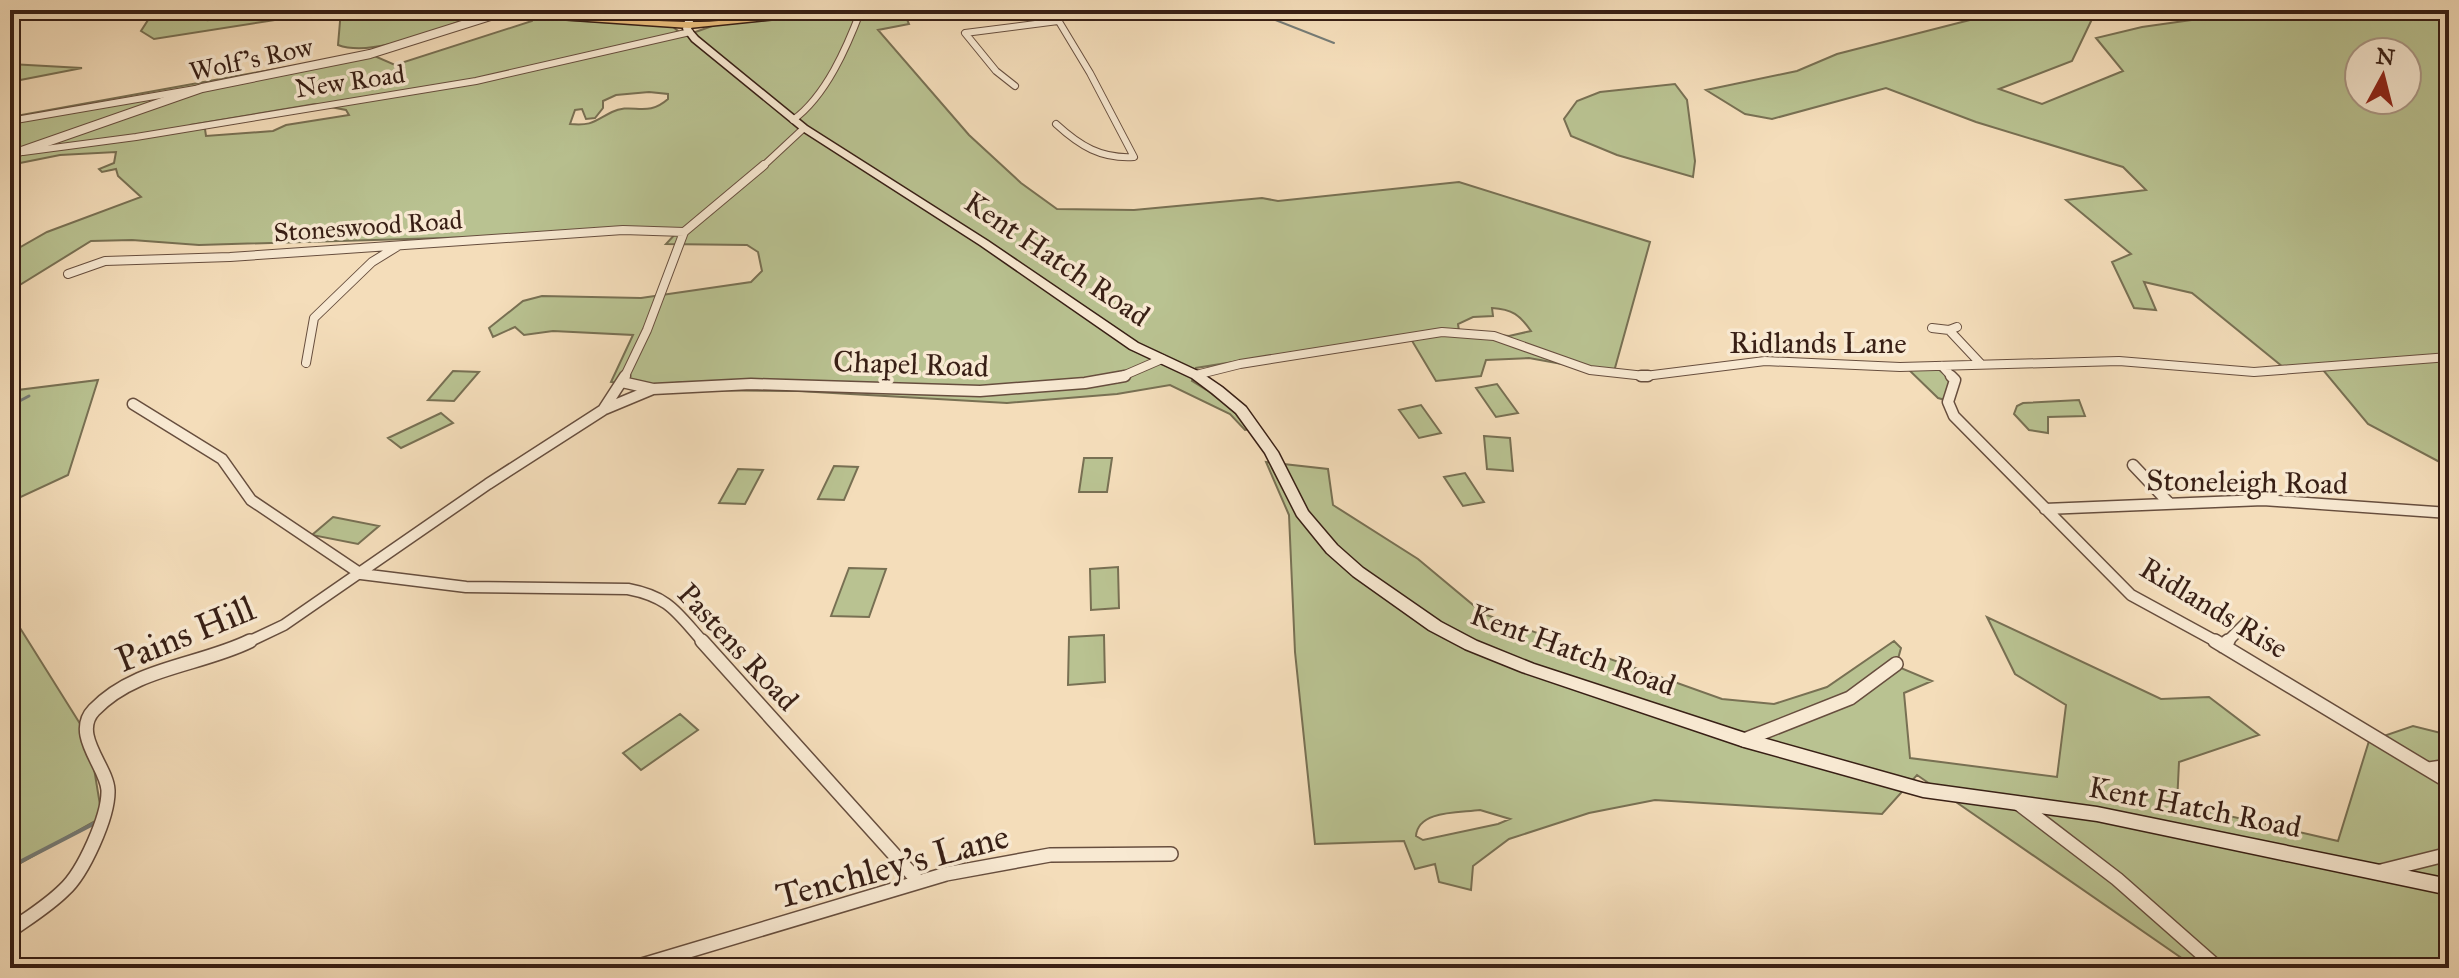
<svg xmlns="http://www.w3.org/2000/svg" width="2459" height="978" viewBox="0 0 2459 978" font-family="'IM FELL Great Primer',serif">
<style>
.green{fill:#b9c291;stroke:#787053;stroke-width:2;fill-rule:evenodd}
.lines{fill:none;stroke-linecap:round;stroke-linejoin:round}
.stream-far2{stroke:#767c77;stroke-width:2}
.stream-far1{stroke:#767c77;stroke-width:3}
.stream{stroke:#767c77;stroke-width:4}
.minor-far3-casing{stroke:#674e3e;stroke-width:8}
.minor-far2-casing{stroke:#674e3e;stroke-width:10}
.minor-far1-casing{stroke:#674e3e;stroke-width:13}
.minor-casing{stroke:#674e3e;stroke-width:16}
.tertiary-casing{stroke:#674e3e;stroke-width:10}
.secondary-casing{stroke:#381f15;stroke-width:3}
.primary-casing{stroke:#381f15;stroke-width:3}
.minor-far3{stroke:#f8e9d2;stroke-width:6}
.minor-far2{stroke:#f8e9d2;stroke-width:8}
.minor-far1{stroke:#f8e9d2;stroke-width:10}
.minor{stroke:#f8e9d2;stroke-width:13}
.tertiary{stroke:#f8e9d2;stroke-width:8}
.secondary{fill:#f8e9d2;fill-rule:evenodd}
.primary{fill:#eabe7d;fill-rule:evenodd}
.labels{text-anchor:middle;stroke-width:7;stroke-linejoin:round;paint-order:stroke}
.far-street-label{font-size:26px;fill:#381f15;stroke:#f8e9d2}
.street-label{font-size:30px;fill:#381f15;stroke:#f8e9d2}
.near-street-label{font-size:36px;fill:#381f15;stroke:#f8e9d2}
</style>
<rect width="100%" height="100%" fill="#f4ddba"/>
<filter id="stains"><feTurbulence type="fractalNoise" baseFrequency=".0025" numOctaves="4"/><feColorMatrix values="0 0 0 0 .2 0 0 0 0 .09 0 0 0 0 .02 0 0 0 .5 -.17"/></filter>
<radialGradient id="worn" r=".72"><stop offset=".6" stop-color="#630" stop-opacity="0"/><stop offset="1" stop-color="#630" stop-opacity=".3"/></radialGradient>
<path class="green" d="M191,10H223L210,20L279,13L288,18L154,39L141,31L150,17Z
M341,10H416L473,17C436,29 373,58 338,45Z
M870,10H903L909,24L878,30L969,135L1021,183L1057,209L1134,210L1262,198L1278,201L1459,182L1650,242L1615,368L1617,374L1529,358L1486,360L1481,376L1436,381L1408,334L1196,368L1192,381C1215,394 1233,409 1251,429L1245,430L1230,414L1170,385L1117,394L1007,403L798,391L686,390L680,382L651,387L611,382L633,335L553,331L524,335L515,327L493,337L489,328L523,301L542,296L641,298L751,282L762,271L758,252L747,245L666,244L678,231L199,245L132,240L91,241L10,291V253L47,232L141,197L118,176L116,169L102,172L99,169L114,163L116,152L60,155L10,165V117L348,56L370,54L395,65L532,21L533,18L672,26L684,36L715,25ZM649,92L668,94V99C647,118 632,102 612,112C594,121 593,126 570,124L575,110L582,109L586,119L595,118L603,108V101L616,95ZM315,104L346,110L349,115L286,125L273,131L206,136L205,129L190,125ZM1492,308C1512,309 1520,315 1531,331L1509,336L1459,331L1458,324L1473,317L1493,316Z
M2323,10H2449V467L2368,424L2319,365L2283,367L2192,293L2144,282L2156,310L2134,308L2112,262L2131,254L2066,200L2146,190L2123,167L1976,122L1886,88L1772,119L1745,114L1706,90L1797,71L1837,54L2005,11H2076L2093,17L2072,61L1999,89L2042,104L2123,71L2096,38L2142,27L2255,11L2325,15ZM2359,52H2407V100H2359Z
M10,64L82,68L10,82Z
M1675,84L1687,100L1695,161L1693,177L1617,155L1571,136L1564,119L1577,101L1600,92Z
M1937,368L1951,380L1945,400L1938,398L1908,369Z
M453,371L479,372L454,401L428,400Z
M98,380L68,475L10,502V391Z
M1497,384L1518,413L1496,417L1476,388Z
M2079,400L2085,416L2048,417V433L2029,430L2014,414L2017,406L2023,403Z
M1421,405L1441,433L1419,438L1399,410Z
M441,413L453,423L401,448L388,438Z
M1484,436L1510,438L1513,471L1487,469Z
M1084,458H1112L1107,492H1079Z
M1266,462L1328,469L1333,505L1418,559L1484,614L1722,699L1774,704L1827,687L1894,641L1901,648L1896,666L1932,681L1904,693L1910,758L2057,777L2066,705L2015,674L1987,617L2161,699L2209,697L2259,735L2179,762L2177,804L2338,841L2369,741L2413,726L2449,735V968H2196L1917,775L1882,814L1655,800L1589,813L1509,839L1473,866L1471,890L1439,882L1435,864L1415,869L1404,841L1315,844L1295,652L1289,515ZM1480,810L1510,819L1498,824L1423,840L1416,836C1418,810 1459,813 1480,810Z
M834,466L858,467L844,500L818,499Z
M738,469L763,470L745,504L719,503Z
M1465,473L1484,502L1463,506L1444,477Z
M333,517L379,526L358,544L312,535Z
M1118,567L1119,608L1091,610L1090,569Z
M849,568L886,569L869,617L831,616Z
M10,612L89,738L102,817L10,869Z
M1104,635L1105,682L1068,685L1069,637Z
M680,714L698,730L641,770L623,753Z"/>
<g class="lines">
<path class="stream-far2" d="M1250,10L1334,43"/>
<path class="stream-far1" d="M10,406L29,396"/>
<path class="stream" d="M10,867L97,822"/>
<g class="minor-far3-casing">
<path id="minor-far3" d="M1052,10L1090,73L1134,157C1101,159 1080,146 1056,124
M1015,86L996,71L965,33L1058,21
M793,120C826,96 847,47 861,10
M10,121L201,88
M23,152L136,137L476,81L690,32
M762,167L804,128"/>
</g>
<g class="minor-far2-casing">
<path id="minor-far2" d="M68,274L105,261L230,257L623,230L684,232
M1957,327L1949,330L1980,363
M1932,328L1949,330
M306,363L314,318L372,262L398,246
M1942,366L1953,378
M1196,375L1240,364L1442,332L1494,336L1590,370L1645,376L1765,361L1900,367L2119,361L2254,372L2449,357
M624,378L647,330L684,232L764,165
M1118,378L1162,359"/>
</g>
<g class="minor-far1-casing">
<path id="minor-far1" d="M1641,376H1648
M1951,376L1955,380L1948,402L1954,416L2131,595L2219,643
M653,389L751,384L980,391L1085,383L1125,376
M133,404L222,459L251,500L361,574L466,587L628,589C670,597 677,613 704,643
M605,409L653,389L622,382
M2133,465L2169,503
M2045,509L2263,500L2449,513
M246,643L284,625L488,484L603,410L625,376
M2226,643L2249,620"/>
</g>
<g class="minor-casing">
<path id="minor" d="M702,641L918,881
M2215,641L2449,782
M2223,646L2228,641
M1744,740L1850,698L1896,664
M2429,769L2449,766
M2019,804L2117,879L2218,968
M2381,871L2449,854
M10,931C28,918 48,906 64,890C83,873 109,816 108,790C107,767 71,734 94,710C135,667 199,666 250,641
M632,968L946,874L1050,855L1171,854"/>
</g>
<g class="tertiary-casing">
<path id="tertiary" d="M10,155L202,88L370,54L500,13"/>
</g>
<g class="secondary-casing">
<path id="secondary" d="M689,19L693,21L691,29L698,37L807,126L988,241L1138,343L1200,372L1222,387L1246,407L1278,452L1308,511L1337,545L1363,568L1441,622L1477,641L1534,664L1745,733L1923,783L2097,807L2449,879V895L2097,821L1923,797L1744,747L1522,672L1465,649L1429,630L1353,576L1327,553L1297,516L1265,453L1236,413L1212,393L1192,378L1130,349L980,245L801,130L692,41L683,29L685,21Z"/>
</g>
<g class="primary-casing">
<path id="primary" d="M465,10C539,10 613,21 686,22C736,23 788,10 840,10L835,13L689,28L470,13Z"/>
</g>
<use href="#minor-far3" class="minor-far3"/>
<use href="#minor-far2" class="minor-far2"/>
<use href="#minor-far1" class="minor-far1"/>
<use href="#minor" class="minor"/>
<use href="#tertiary" class="tertiary"/>
<use href="#secondary" class="secondary"/>
<use href="#primary" class="primary"/>
</g>
<g class="labels">
<g class="far-street-label">
<text transform="translate(251 59) rotate(-12)" y="9">Wolf's Row</text>
<text transform="translate(350 81) rotate(-8)" y="9">New Road</text>
<text transform="translate(368 226) rotate(-4)" y="9">Stoneswood Road</text>
</g>
<g class="street-label">
<text transform="translate(1057 259) rotate(34)" y="10">Kent Hatch Road</text>
<text x="1818" y="353">Ridlands Lane</text>
<text transform="translate(911 364) rotate(2)" y="10">Chapel Road</text>
<text transform="translate(2247 482) rotate(1)" y="10">Stoneleigh Road</text>
<text transform="translate(2214 608) rotate(31)" y="10">Ridlands Rise</text>
<text transform="translate(738 647) rotate(47)" y="10">Pastens Road</text>
<text transform="translate(1573 650) rotate(20)" y="10">Kent Hatch Road</text>
<text transform="translate(2195 807) rotate(11)" y="10">Kent Hatch Road</text>
</g>
<g class="near-street-label">
<text transform="translate(185 633) rotate(-22)" y="13">Pains Hill</text>
<text transform="translate(892 865) rotate(-15)" y="13">Tenchley's Lane</text>
</g>
</g>
<rect width="2459" height="978" fill="none" stroke="#f4ddba" stroke-width="40"/>
<rect x="12" y="12" width="2435" height="954" fill="none" stroke="#381f15" stroke-width="4"/>
<rect x="20" y="20" width="2419" height="938" fill="none" stroke="#381f15" stroke-width="2"/>
<g transform="translate(2383 76) rotate(7)"><circle r="38" fill="#f8e9d2" stroke="#ab9886" stroke-width="2"/>
<path d="M0-6L14 30L0 20L-14 30Z" fill="#8f2418"/>
<text y="-12" font-size="22" font-weight="bold" text-anchor="middle" fill="#381f15">N</text>
</g>
<rect width="100%" height="100%" filter="url(#stains)"/>
<rect width="100%" height="100%" fill="url(#worn)"/>
</svg>
